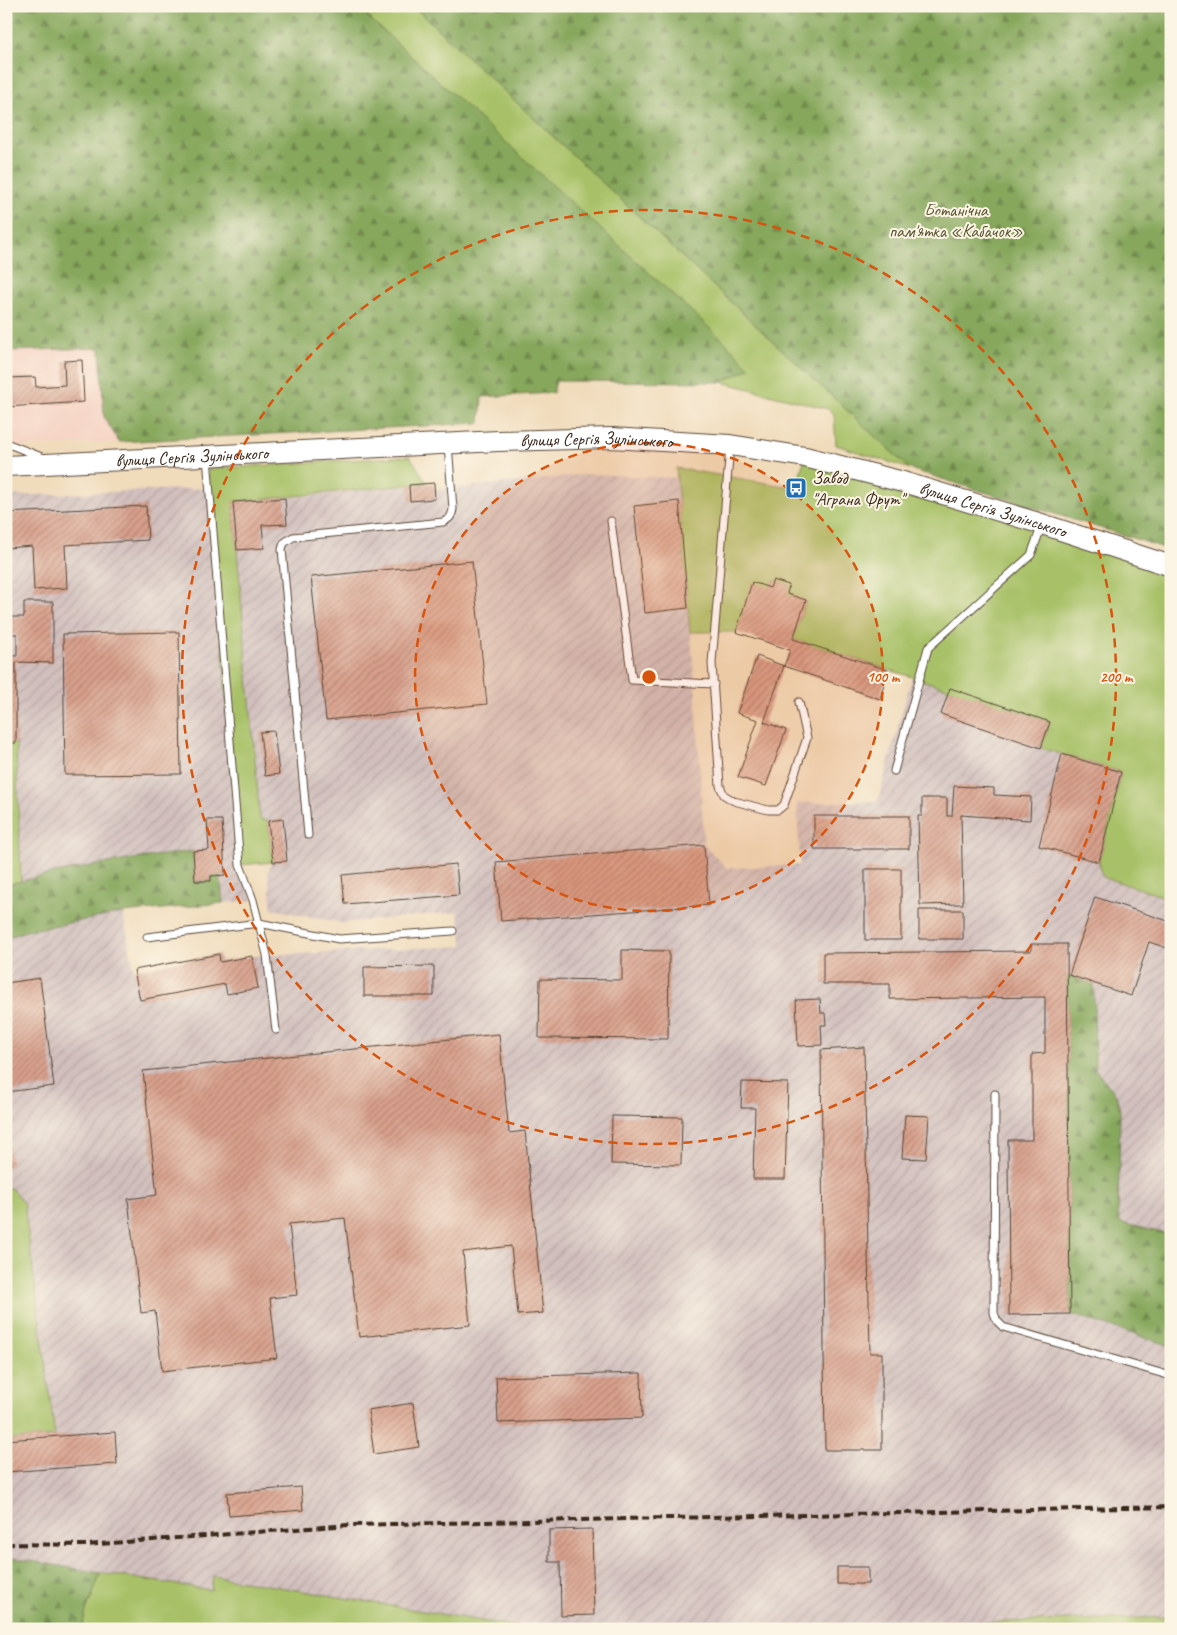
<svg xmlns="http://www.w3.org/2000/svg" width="1177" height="1635" viewBox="0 0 1177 1635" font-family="Caveat,sans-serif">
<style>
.built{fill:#f5d2c3}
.industrial{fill:url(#industrial-furrows)}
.green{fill:#a8c167;stroke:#727642}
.forest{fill:url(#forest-firs);stroke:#60683d}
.building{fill:url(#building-hatch)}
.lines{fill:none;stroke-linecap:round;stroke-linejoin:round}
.lane-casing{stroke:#564536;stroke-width:9}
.secondary-casing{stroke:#564536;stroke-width:22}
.lane{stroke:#fff;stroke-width:7}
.secondary{stroke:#fff;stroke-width:20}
.rail{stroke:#3b2a1e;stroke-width:4;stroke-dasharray:8 4;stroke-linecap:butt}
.ring{fill:none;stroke:#d7540e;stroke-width:2.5;stroke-dasharray:9 6}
.labels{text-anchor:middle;stroke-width:4;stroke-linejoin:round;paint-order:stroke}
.park-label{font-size:18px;fill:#5c5734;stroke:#fcf5e5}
.street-label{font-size:18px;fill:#3b2a1e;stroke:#fcf5e5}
.poi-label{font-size:18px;fill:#3b2a1e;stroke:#fcf5e5;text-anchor:start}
.centre{fill:#d7540e;stroke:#fcf5e5;stroke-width:2.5}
.ring-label{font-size:15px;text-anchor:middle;font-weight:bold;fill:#d7540e;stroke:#fcf5e5;stroke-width:4;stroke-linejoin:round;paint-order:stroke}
</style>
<defs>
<pattern id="industrial-furrows" width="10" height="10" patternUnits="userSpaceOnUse" patternTransform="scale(1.25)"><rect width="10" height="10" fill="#d1bfbd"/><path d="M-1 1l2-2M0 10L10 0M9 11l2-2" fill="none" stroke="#b4a4a2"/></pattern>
<pattern id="forest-firs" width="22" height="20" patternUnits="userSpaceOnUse" patternTransform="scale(1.25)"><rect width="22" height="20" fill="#86a75c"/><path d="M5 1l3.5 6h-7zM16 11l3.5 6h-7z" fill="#6f884b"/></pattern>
<pattern id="building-hatch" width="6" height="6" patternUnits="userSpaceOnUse" patternTransform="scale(1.25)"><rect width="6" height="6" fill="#d8a08c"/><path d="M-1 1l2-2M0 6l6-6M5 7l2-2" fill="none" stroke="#b08372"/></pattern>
</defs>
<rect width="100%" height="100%" fill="#fcf5e5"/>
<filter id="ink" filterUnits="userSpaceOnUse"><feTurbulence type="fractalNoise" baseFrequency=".02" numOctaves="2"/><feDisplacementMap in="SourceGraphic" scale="10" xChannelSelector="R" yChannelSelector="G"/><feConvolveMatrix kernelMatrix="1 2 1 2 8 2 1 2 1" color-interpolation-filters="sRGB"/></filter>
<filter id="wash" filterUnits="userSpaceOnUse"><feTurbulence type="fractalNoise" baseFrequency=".0096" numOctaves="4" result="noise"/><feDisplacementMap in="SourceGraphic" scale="20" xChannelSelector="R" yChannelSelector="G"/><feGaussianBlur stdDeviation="1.12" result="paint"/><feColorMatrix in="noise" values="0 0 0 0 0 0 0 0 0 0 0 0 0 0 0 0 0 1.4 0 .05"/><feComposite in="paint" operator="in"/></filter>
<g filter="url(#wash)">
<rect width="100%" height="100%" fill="#f0dbbb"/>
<path class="built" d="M100,348L104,417L119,442L6,447V351Z"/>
<path class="industrial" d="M589,474L677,478L696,695L704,845L727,868L800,865L797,803L878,801L912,677L950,688L941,714L1062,754L1039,846L1099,862L1103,877L1171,899V1235L1121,1223L1118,1215L1116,1094L1095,1070L1094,984L1069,975L1067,977L1070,1314L1171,1346V1617L769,1629H530L213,1576L211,1591L6,1557V496L210,488L240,865L253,900L123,913L134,970L219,954L221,962L252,956L463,946L458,912L342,923L272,909L268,873L272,862L268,821L260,820L233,502L285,498L434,483V489H451Z"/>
<path class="green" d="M356,6H413L910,469L836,445L834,415L828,409L722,382L749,368Z
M410,456L427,483L233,502L260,819L268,821L273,862L240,865L208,469Z
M805,457L1171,566V899L1103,877L1099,862L1121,772L1041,748L1050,722C965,693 879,667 793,639L806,601L787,594L789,585L773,580L770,588L736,632H690L676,468L796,488Z
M6,743H16L21,881L6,885Z
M6,1187L12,1189L24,1204L55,1436L6,1440Z
M101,1573L211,1590L213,1576L530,1629H82L85,1614Z
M1171,1617V1629H769Z"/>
<path class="forest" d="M6,6H356L725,342L750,368L722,382L556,381L553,393L482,397L480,423L119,442L104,417L100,348L6,351Z
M413,6H1171V550L910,469Z
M193,851L195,881H211V876L220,875L223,903L123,913L26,931L6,938V885C67,868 130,859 193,851Z
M1067,976L1094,984L1095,1069L1116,1094L1120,1110L1118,1215L1121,1223L1171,1235V1346L1070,1314Z
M6,1557L101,1573L85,1614L82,1629H6Z"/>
<g id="blocks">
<path class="building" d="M82,360L84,402L6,407V378L35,377L36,387L65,385L64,361Z
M434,483L435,499L410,501L409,485Z
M285,498L287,524L262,525L264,548L237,550L233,502Z
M679,501L688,608L645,613L634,506Z
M146,506L148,540L65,545L67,588L34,590L32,546L6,548V513Z
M472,561L487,704L326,720L311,577Z
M773,580L789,585L787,594L806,600L793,639L888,670L880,699L784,666L790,650L736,632L752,582L770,588Z
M24,602H53V663L16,662V743H6V656H17V634H10V617H24Z
M179,632L181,774L65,775L63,634Z
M757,656L784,666L764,722L786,730L766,786L738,777L758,720L737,713Z
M950,688L1050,722L1041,748L941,714Z
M274,731L279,774L265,776L260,732Z
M1062,754L1121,772L1099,862L1039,846Z
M954,786L994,788V795L1031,797L1030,820L961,815L963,904L920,905L918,816H922V798H947V816H952Z
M814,816H909V849H814Z
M283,819L287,861L273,862L268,821Z
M207,820H222L225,875L211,876V881H195L193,851L209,850Z
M704,845L709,905L501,921L496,862Z
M456,864L459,895L345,904L342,875Z
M865,869H901V940H865Z
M1095,897L1171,922L1170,949L1149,942L1131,996L1069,975Z
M919,910H963V939H919Z
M1031,944H1067L1070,1314L1009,1315L1008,1140H1032V1054L1045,1053V997L890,999V984H823V953L1031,951Z
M622,950L669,951L668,1039L539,1038L540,979L622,980Z
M219,954L220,962L252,956L258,988L227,994L225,984L140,1000L134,970Z
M434,966V996H364V967Z
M40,978L54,1086L6,1092V983Z
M820,999L821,1013H825L826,1025H821L822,1045L798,1046L796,1000Z
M499,1034L509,1133L525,1131L543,1313L518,1315L511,1246L463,1252L470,1325L359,1337L345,1218L289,1224L297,1295L270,1298L277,1358L162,1371L155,1311L141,1313L128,1199L157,1195L143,1071Z
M864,1047L870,1353H882V1450H825L821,1050Z
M742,1082L788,1083L785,1179H753L755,1108H741Z
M905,1115L929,1116L926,1159L902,1158Z
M612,1116L682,1117L681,1165L611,1164Z
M6,1133H7L12,1165L6,1166Z
M641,1373L642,1418L498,1423L496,1377Z
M413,1403L419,1447L374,1454L368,1410Z
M115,1432L117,1464L6,1472V1440Z
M301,1487L303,1510L229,1516L227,1493Z
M592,1529L594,1615L561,1616L560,1562H549V1530Z
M837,1567H868V1584H837Z"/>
</g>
</g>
<g filter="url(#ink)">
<use href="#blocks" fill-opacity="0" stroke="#564536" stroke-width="1"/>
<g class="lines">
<g class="lane-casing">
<path id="lane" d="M6,443L44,458
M730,446L712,663L720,786L724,795L734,801L768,810H778L784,805L807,738L799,702
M207,457L240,865L253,900L267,955L276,1030
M611,521L632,680L714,684
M894,771L928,648L1031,555L1042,525
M308,835L282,549L284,543L293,537L443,522C450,519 452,516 453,509L448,444
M147,937L259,923L339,939L453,931
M995,1094L994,1313L997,1321L1003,1327L1171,1376"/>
</g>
<g class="secondary-casing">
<g id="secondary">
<path id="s1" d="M6,466L498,441L611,438L730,445L805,457L903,482L1042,524L1171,566"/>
</g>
</g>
<use href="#lane" class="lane"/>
<use href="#secondary" class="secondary"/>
<path class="rail" d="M6,1544L86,1545L349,1525L1171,1507"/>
</g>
</g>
<circle cx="649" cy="677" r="234" fill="#d7540e" fill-opacity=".12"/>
<g class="ring">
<circle cx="649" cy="677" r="234"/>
<circle cx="649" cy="677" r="467"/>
</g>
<defs>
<g id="bus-square" transform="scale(1.125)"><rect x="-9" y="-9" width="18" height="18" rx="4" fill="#1f6fb2" stroke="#fcf5e5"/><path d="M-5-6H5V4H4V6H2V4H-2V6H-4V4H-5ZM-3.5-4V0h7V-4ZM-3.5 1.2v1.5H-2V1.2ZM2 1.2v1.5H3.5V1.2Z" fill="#fff"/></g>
</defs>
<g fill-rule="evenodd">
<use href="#bus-square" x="796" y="488"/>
</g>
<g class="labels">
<g class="park-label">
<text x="956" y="216">Ботанічна<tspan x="956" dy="21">пам'ятка «Кабачок»</tspan></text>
</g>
<g class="street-label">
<text dy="6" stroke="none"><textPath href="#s1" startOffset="591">вулиця Сергія Зулінського</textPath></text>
<text dy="6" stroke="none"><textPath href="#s1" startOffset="186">вулиця Сергія Зулінського</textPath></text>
<text dy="6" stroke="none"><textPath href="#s1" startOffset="996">вулиця Сергія Зулінського</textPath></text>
</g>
<g class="poi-label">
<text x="812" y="484">Завод<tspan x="812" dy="21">"Аграна Фрут"</tspan></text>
</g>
</g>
<circle cx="649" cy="677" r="8" class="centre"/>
<g class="ring-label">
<text x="883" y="682">100 m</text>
<text x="1116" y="682">200 m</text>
</g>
<rect width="1177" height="1635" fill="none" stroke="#fcf5e5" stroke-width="25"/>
</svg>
